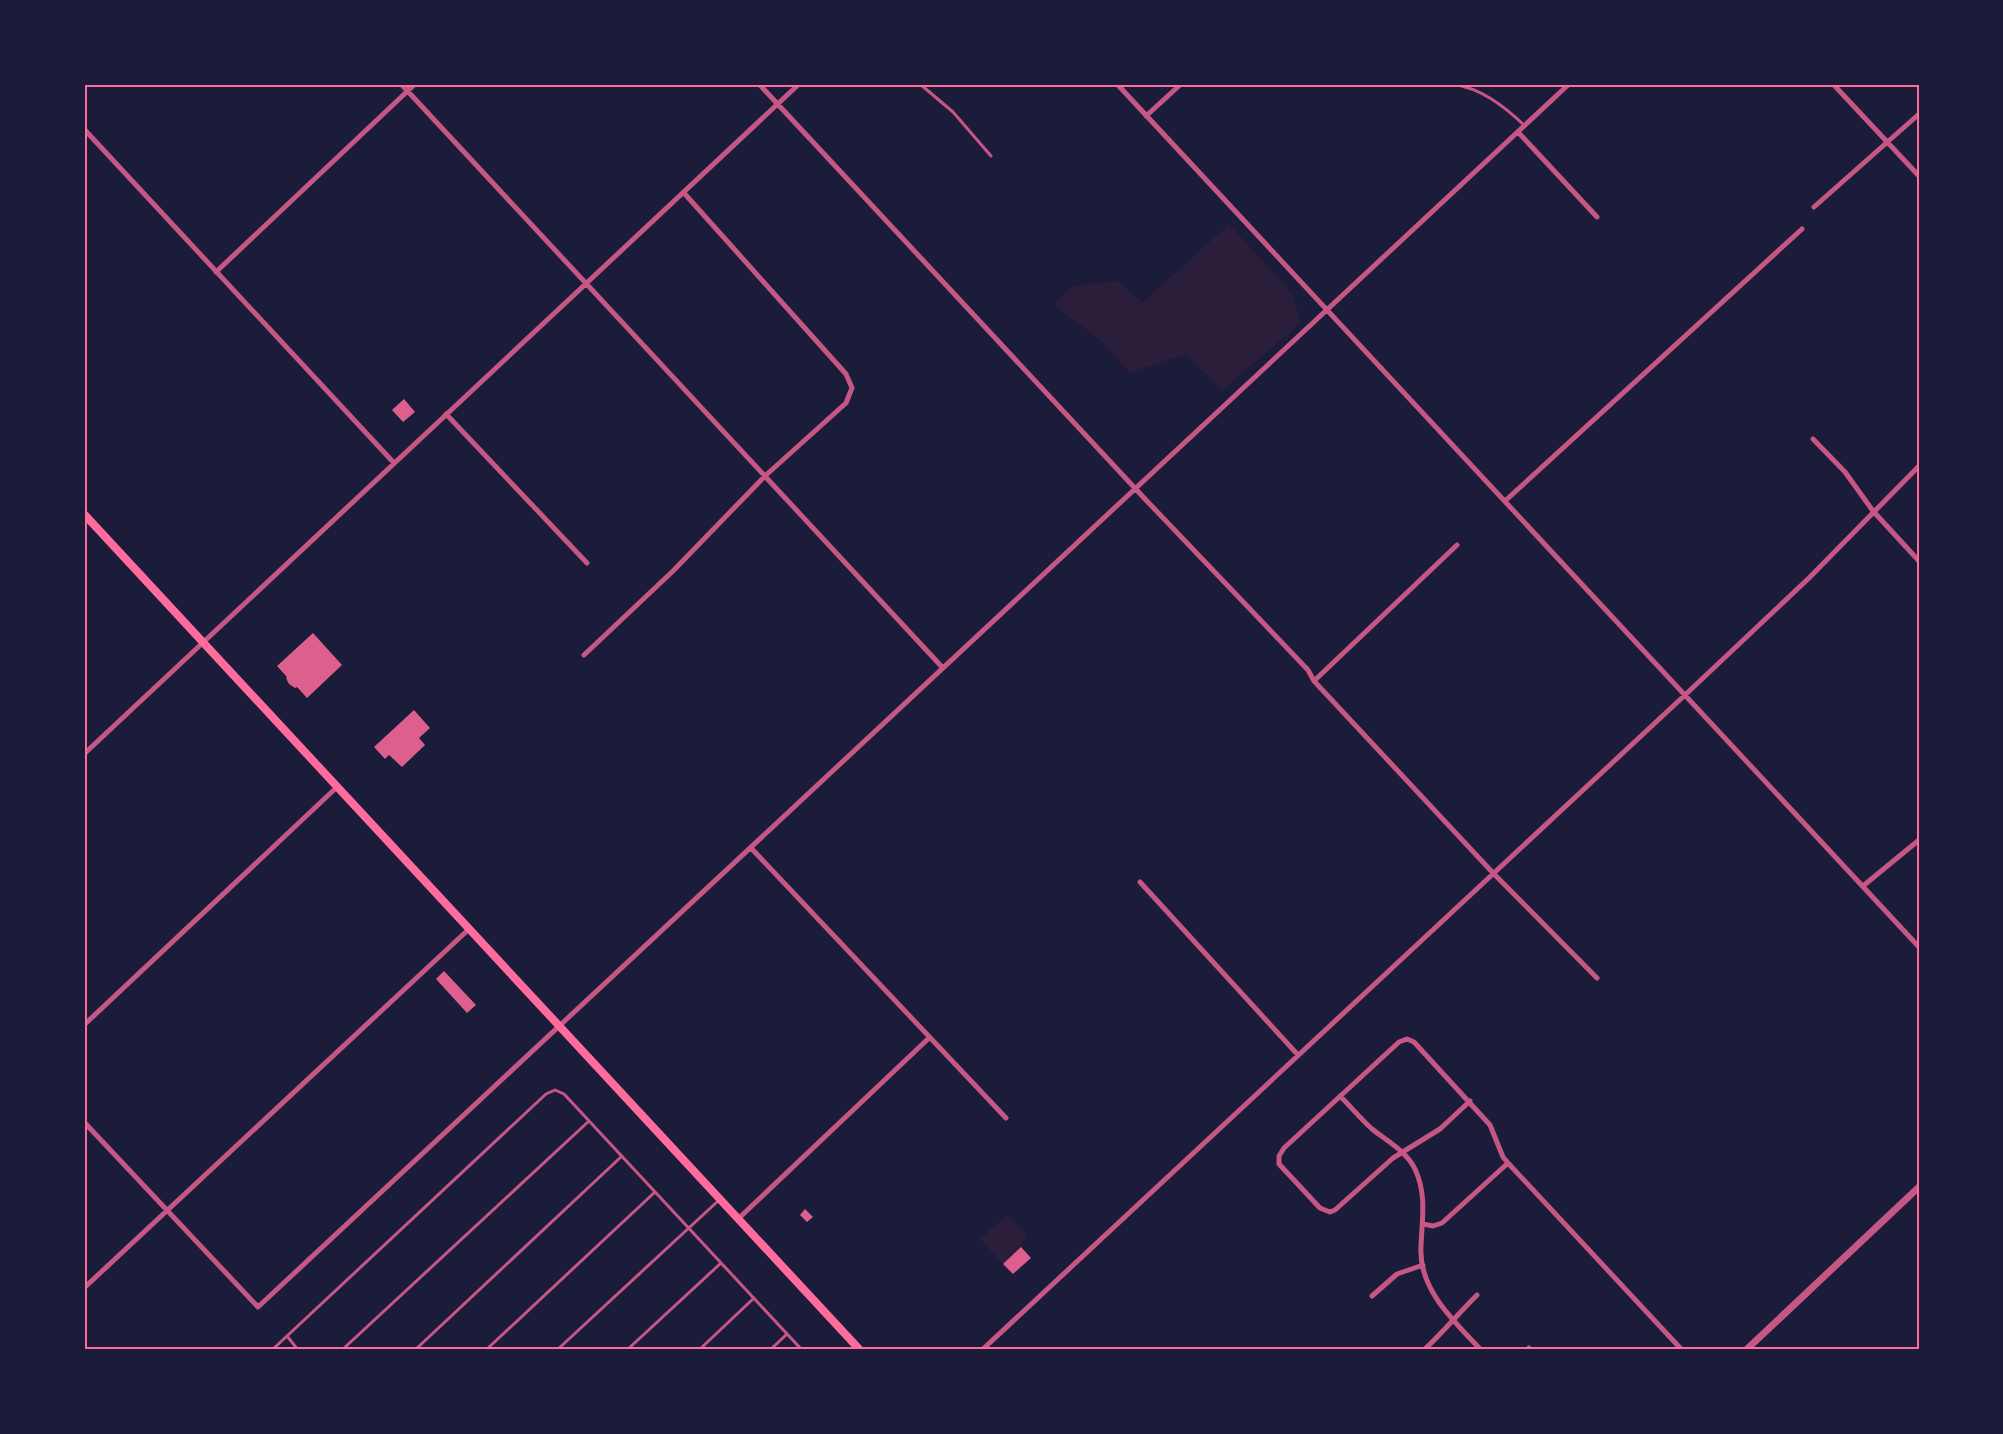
<svg xmlns="http://www.w3.org/2000/svg" width="2003" height="1434" viewBox="0 0 2003 1434" font-family="'Fira Sans',sans-serif">
<style>
.green{fill:#2a1e3b}
.building{fill:#dd5f8e}
.lines{fill:none;stroke-linecap:round;stroke-linejoin:round}
.service{stroke:#c65784;stroke-width:3}
.minor{stroke:#c65784;stroke-width:5}
.tertiary{stroke:#c65784;stroke-width:7}
.secondary{stroke:#ff6b9d;stroke-width:8}
.neatline{fill:none;stroke:#ff6b9d;stroke-width:2}
</style>
<rect width="100%" height="100%" fill="#1b1b3a"/>
<path class="green" d="M1229,224L1292,293L1301,323L1222,390L1185,354L1130,373L1101,341L1054,305L1071,286L1119,281L1142,303Z
M1008,1214L1027,1235L1021,1240L1022,1242L1019,1245L1021,1247L1003,1264L980,1239Z"/>
<path class="building" d="M404,399L415,412L403,422L392,410Z
M313,633L342,665L307,698L297,687L295,688L289,684L286,678L287,677L277,666Z
M414,710L430,728L419,738L425,745L402,767L389,755L385,759L374,747Z
M444,971L476,1005L467,1013L436,979Z
M805,1209L813,1217L807,1222L800,1215Z
M1021,1247L1031,1258L1013,1274L1003,1264Z"/>
<g class="lines">
<path class="service" d="M920,84L953,112L991,156
M1452,84C1481,88 1504,106 1525,126
M287,1336L298,1350
M272,1350L546,1094L555,1090L564,1094L802,1350
M342,1350L589,1121
M415,1350L622,1156
M486,1350L655,1192
M557,1350L718,1201
M627,1350L721,1263
M699,1350L754,1298
M770,1350L787,1334"/>
<path class="minor" d="M401,84L942,667
M759,84L1145,499L1308,670L1314,681L1494,874L1597,978
M1117,84L1919,947
M1833,84L1919,176
M1146,116L1181,84
M84,129L394,463
M1518,132L1597,217
M1814,207L1919,114
M216,272L415,84
M446,414L587,563
M1813,439L1845,472L1873,511L1919,561
M1505,501L1802,229
M584,655L673,571L765,476L846,403L852,388L846,374L684,193
M1314,681L1457,545
M84,754L799,84
M751,848L1006,1118
M1140,882L1298,1055
M1863,886L1919,840
M84,1025L337,787
M1340,1096C1351,1107 1361,1119 1372,1129C1387,1141 1406,1151 1415,1169C1427,1195 1422,1219 1421,1246C1418,1289 1454,1321 1481,1350
M1470,1101L1440,1129L1393,1158L1335,1210L1330,1212L1320,1208L1279,1164V1156L1284,1148L1399,1042L1407,1039L1414,1042L1490,1125L1503,1157L1508,1163L1682,1350
M84,1122L258,1307L1569,84
M738,1219L929,1038
M1423,1224L1433,1226L1442,1223L1508,1163
M84,1288L469,929
M1372,1296L1397,1274L1423,1265
M982,1350L1685,695L1809,578L1919,466
M1424,1350C1443,1332 1459,1313 1477,1295
M1527,1350L1529,1348"/>
<path class="tertiary" d="M1746,1350L1919,1187"/>
<path class="secondary" d="M84,514L860,1350"/>
</g>
<rect width="2003" height="1434" fill="none" stroke="#1b1b3a" stroke-width="171"/>
<rect x="86" y="86" width="1832" height="1262" class="neatline"/>
</svg>
